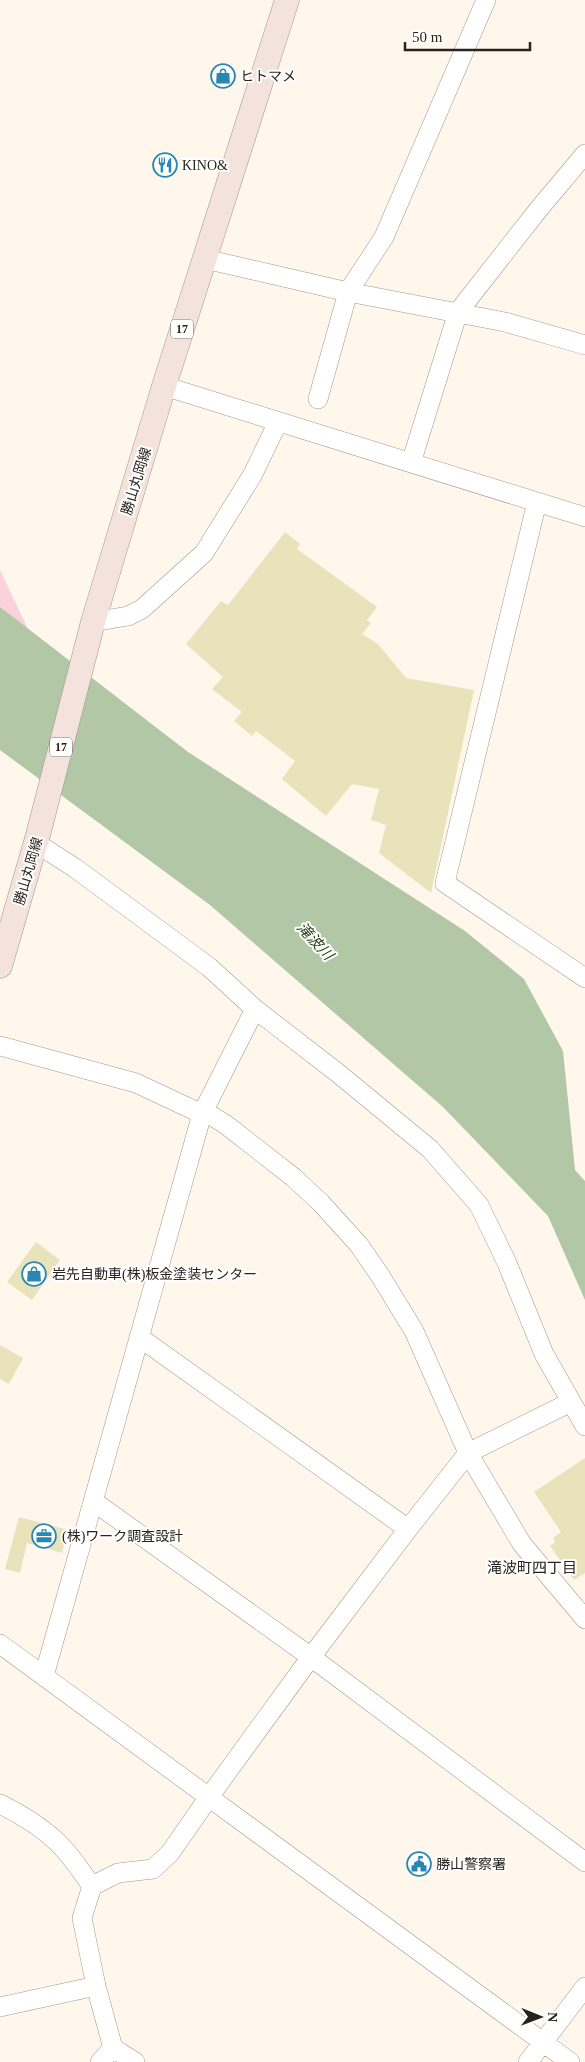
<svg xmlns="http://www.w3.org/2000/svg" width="585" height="2062" viewBox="0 0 585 2062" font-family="'Times New Roman','Noto Sans JP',serif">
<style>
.green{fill:#fad2db}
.water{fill:#b1c7a5}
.building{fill:#e8e3bb}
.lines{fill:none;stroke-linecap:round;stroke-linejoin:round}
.minor-casing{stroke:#a59789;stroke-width:20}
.major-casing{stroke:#a7938c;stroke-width:25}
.minor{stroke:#fff;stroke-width:19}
.major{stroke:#f4e2dd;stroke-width:24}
.labels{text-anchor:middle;stroke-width:4;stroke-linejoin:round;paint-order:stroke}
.shield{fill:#fff;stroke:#686561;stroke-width:1}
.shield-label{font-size:12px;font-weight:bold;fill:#28231d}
.poi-label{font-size:14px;fill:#28231d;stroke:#fff;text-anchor:start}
.street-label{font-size:14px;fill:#28231d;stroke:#fff}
.water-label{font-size:15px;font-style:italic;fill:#274312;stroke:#fff}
.neighbourhood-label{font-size:15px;fill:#28231d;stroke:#fff}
</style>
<rect width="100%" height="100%" fill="#fff6ec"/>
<path class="green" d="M0,570L28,629L0,607Z"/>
<path class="water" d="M0,607L188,752L465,931L524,979L563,1051L575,1170L585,1181V1300L548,1216L443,1107L210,905L0,750Z"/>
<path class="building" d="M285,532L300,544L297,549L377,607L367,620L371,623L362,634L378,644L406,678L474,690L431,893L379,853L386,825L371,820L379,789L352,784L326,816L282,779L295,761L256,731L252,736L234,721L242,712L212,689L223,677L186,644L221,601L228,605Z
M36,1242L60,1260L32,1300L7,1282Z
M0,1345L23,1358L9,1384L0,1379Z
M585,1458V1573L574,1580L550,1546L555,1542L553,1538L561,1532L534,1492Z
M19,1517L68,1530L62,1553L27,1543L20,1573L5,1569Z"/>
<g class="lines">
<g class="minor-casing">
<path id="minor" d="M205,259L348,292L505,322L585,345
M164,386L585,517
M318,399L348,292L384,237L486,0
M411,463L458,312L538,210L585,154
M537,502L445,883L585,978
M93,622L128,616L142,609L204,553L253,474L278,422
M36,843L75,868L209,967L255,1009L339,1074L430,1149L479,1205L507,1263L544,1354L585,1426
M0,1046L136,1083L202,1114L212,1116L225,1124L293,1177L321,1203L359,1245L381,1277L414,1331L468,1453L522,1544L585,1619
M139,1337L408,1529
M93,1501L311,1657L585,1862
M0,1644L570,2062
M44,1676L202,1114L255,1009
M0,1804C22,1815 44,1828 61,1846C73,1858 82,1873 92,1886
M0,2007L96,1986
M100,2062L113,2048
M135,2062L113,2048L96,1986L82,1918L92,1886L118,1873L153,1869L170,1853L209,1797L311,1657L408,1529L468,1453L571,1402
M528,2062L585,1987"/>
</g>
<g class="major-casing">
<path id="major" d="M0,966L38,835L93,622L164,386L287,0"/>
</g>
<use href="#minor" class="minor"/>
<use href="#major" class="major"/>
</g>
<defs>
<g id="shop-ring" transform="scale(1.25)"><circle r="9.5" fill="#fff" stroke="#2888b3" stroke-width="1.5"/><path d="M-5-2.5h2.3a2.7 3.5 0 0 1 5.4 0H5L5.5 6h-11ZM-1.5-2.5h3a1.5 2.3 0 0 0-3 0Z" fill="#2888b3"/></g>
<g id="restaurant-ring" transform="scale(1.25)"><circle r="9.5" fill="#fff" stroke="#2888b3" stroke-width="1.5"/><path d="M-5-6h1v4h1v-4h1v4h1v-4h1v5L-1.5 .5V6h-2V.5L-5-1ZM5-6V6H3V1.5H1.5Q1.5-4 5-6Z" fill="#2888b3"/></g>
<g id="office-ring" transform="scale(1.25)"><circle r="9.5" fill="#fff" stroke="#2888b3" stroke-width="1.5"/><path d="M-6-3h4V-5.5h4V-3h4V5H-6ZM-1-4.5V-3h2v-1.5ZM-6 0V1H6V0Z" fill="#2888b3"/></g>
<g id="civic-ring" transform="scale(1.25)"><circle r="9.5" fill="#fff" stroke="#2888b3" stroke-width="1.5"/><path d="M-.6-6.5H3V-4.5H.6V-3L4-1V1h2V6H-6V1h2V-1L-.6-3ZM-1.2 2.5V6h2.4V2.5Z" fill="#2888b3"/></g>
</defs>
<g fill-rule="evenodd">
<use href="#shop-ring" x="223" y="76"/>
<use href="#restaurant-ring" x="165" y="165"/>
<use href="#shop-ring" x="34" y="1274"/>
<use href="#office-ring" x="44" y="1536"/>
<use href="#civic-ring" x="419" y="1864"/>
</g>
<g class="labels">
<g class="shield">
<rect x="171" y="319.5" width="22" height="19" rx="4"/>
<rect x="50" y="737.5" width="22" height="19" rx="4"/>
</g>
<g class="shield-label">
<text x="182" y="333">17</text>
<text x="61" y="751">17</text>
</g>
<g class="poi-label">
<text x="240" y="81">ヒトマメ</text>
<text x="182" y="170">KINO&amp;</text>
<text x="52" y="1279">岩先自動車(株)板金塗装センター</text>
<text x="62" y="1541">(株)ワーク調査設計</text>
<text x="436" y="1869">勝山警察署</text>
</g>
<g class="street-label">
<text transform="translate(136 481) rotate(-73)" y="5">勝山丸岡線</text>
<text transform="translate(28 871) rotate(-74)" y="5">勝山丸岡線</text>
</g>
<g class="water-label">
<text transform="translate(315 941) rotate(47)" y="5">滝波川</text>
</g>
<g class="neighbourhood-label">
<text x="532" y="1573">滝波町四丁目</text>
</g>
</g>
<g transform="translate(540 2017) rotate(91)" stroke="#ffffff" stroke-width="4" paint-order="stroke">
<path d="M0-4L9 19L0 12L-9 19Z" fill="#28231d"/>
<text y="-8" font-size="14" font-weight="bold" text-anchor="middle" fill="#28231d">N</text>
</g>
<path d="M405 42v8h125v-8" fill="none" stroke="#28231d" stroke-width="2.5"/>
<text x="412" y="42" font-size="15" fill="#28231d" stroke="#ffffff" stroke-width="4" paint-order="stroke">50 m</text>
</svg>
